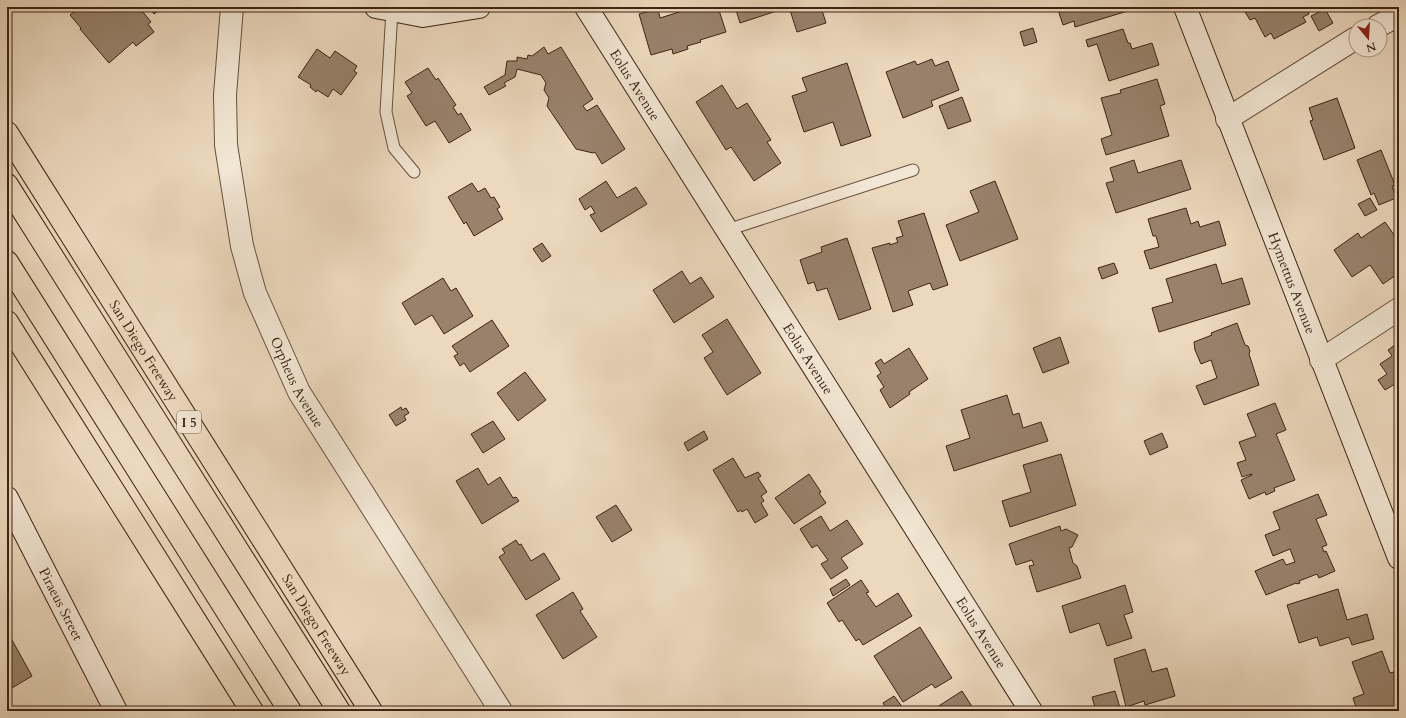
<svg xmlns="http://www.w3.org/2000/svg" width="1406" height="718" viewBox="0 0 1406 718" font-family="Cardo,serif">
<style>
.building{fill:#98826c;stroke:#3e2415}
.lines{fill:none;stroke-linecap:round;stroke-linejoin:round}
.lane-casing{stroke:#69513f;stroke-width:13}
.street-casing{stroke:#69513f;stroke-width:24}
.secondary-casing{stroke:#3e2415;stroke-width:24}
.highway-casing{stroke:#3e2415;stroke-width:24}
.lane{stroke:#f2e6d4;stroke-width:11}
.street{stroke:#f2e6d4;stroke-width:22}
.secondary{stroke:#f2e6d4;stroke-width:22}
.highway{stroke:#ebd8bd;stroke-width:22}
.labels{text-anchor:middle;stroke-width:4;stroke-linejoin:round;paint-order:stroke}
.shield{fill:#f2e6d4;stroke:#745e4e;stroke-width:1}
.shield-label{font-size:13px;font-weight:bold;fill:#3e2415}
.street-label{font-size:14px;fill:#3e2415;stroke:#f2e6d4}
</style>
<rect width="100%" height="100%" fill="#ebd8bd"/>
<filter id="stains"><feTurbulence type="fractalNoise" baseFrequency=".005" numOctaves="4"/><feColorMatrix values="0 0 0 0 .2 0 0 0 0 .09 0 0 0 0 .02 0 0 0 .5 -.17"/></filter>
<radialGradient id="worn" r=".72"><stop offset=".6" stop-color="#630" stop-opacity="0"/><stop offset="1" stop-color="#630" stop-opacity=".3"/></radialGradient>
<path class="building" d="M79,7H105L107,9L109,7H139L151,22L148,24L154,32L136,46L133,42L109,63L80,29L81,28L70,15Z
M149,7H160L161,9L154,14Z
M695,7H718L726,32L700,40L701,42L687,46L688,49L673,54L672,49L651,55L639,14L658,9L660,18Z
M735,7H821L826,23L797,32L789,7L740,23Z
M1057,7H1130L1131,10L1075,27L1074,21L1063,25Z
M1242,7H1306L1309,14L1303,17L1306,22L1274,39L1271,33L1265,37L1255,18L1250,20Z
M1325,9L1333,23L1319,31L1311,16Z
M1033,28L1037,42L1024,46L1020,32Z
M1123,29L1128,43H1130L1132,49L1152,43L1159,65L1109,81L1097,44L1088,47L1086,40Z
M544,47L548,54L561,47L593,99L583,106L587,111L597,105L625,149L602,164L595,152L593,153L576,149L547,106L549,98L544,90L546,83L541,75L517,69L515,77L504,83L506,86L489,95L484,87L505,75L507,61H517V57L527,59L528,55L532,56Z
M317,49L330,58L335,51L357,66L354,71L357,73L341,95L333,89L328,97L317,90L316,92L310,87L311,85L298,77Z
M932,59L935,66L948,61L959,90L931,101L933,106L903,118L886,72L915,61L917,65Z
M847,63L871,136L841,146L833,122L804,132L792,96L807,91L802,78Z
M428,68L436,80L438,78L456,105L453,107L458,115L461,113L471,130L449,143L435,121L426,126L407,96L412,93L405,82Z
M1157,79L1165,104L1160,106L1169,136L1106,155L1101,139L1112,135L1101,98L1121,93L1120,90Z
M722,85L737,109L747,103L771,140L767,142L781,163L754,181L731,147L726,150L696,102Z
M962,97L971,121L948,129L939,106Z
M1337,98L1355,148L1324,160L1310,121L1313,120L1309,108Z
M1381,150L1395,185L1392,186L1396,198L1379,205L1374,193L1371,195L1357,160Z
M1134,160L1138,173L1181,160L1191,189L1116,213L1106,183L1114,181L1110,168Z
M606,181L617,198L636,187L647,204L601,232L590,215L595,213L591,206L585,210L579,199Z
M995,181L1018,239L960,261L946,225L979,212L970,191Z
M472,183L478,192L485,188L491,198L494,197L500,207L497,209L503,219L474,236L466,222L464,224L448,197Z
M1370,198L1377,210L1365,216L1358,204Z
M1186,208L1191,224L1198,221L1200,227L1219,221L1226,245L1150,269L1144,251L1159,247L1156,236H1153L1148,219Z
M924,213L948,285L933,290L930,283L908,291L913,305L893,312L872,248L890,243V245L898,242L896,238L903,236L898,221Z
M1385,222L1399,242V273L1383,284L1370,265L1352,277L1334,250L1358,233L1361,238Z
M847,238L871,309L839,320L827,288L817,291L814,282L808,284L800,260L822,252L821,247Z
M542,243L551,256L542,262L533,249Z
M1114,263L1118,273L1102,279L1098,268Z
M1216,264L1222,284L1242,278L1250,304L1159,332L1152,308L1173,302L1166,279Z
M682,271L690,284L701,277L714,297L674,323L653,290Z
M443,278L451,291L456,288L473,316L444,334L432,315L415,325L402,303Z
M727,319L761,373L727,395L704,358L713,352L702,335Z
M492,320L509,346L470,372L464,363L460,366L454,356L458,354L452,346Z
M1237,323L1245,345L1248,346L1250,351L1249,354L1259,385L1204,405L1196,386L1217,378L1211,360L1201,364L1195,350L1194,342L1212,335L1211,333Z
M1060,337L1069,363L1043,373L1033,348Z
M1399,342V390L1395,384L1385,390L1378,380L1387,374L1380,364L1392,356L1388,350Z
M909,348L928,379L909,392L910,394L890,408L880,390L884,387L877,376L881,373L875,363L881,359L884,364Z
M525,372L546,400L518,421L497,393Z
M1007,395L1013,415L1019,413L1023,428L1041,422L1048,441L954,471L946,446L970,438L961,410Z
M1275,403L1286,430L1276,434L1295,480L1274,488L1275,491L1266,495L1265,492L1249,499L1241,480L1252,475V474L1242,477L1237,463L1246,460L1239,442L1256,436L1247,414Z
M401,407L402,410L406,408L409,413L404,416L406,420L396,426L389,415Z
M493,421L505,439L483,453L471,434Z
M704,431L708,439L688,451L684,443Z
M1162,433L1168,447L1150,455L1144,441Z
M1061,454L1076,505L1010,527L1002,501L1031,492L1023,465Z
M733,458L745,478L758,472L761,476L758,478L767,492L761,496L764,501L761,503L768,515L755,523L747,509L742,512L741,510L738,512L713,470Z
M478,468L488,485L500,477L513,498L516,497L519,501L482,524L456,481Z
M809,474L821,492L819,493L826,503L794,524L775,498Z
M1318,494L1327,515L1316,519L1327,545L1322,547L1324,552L1326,551L1335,571L1319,578L1317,574L1299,581L1300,583L1297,584L1296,583L1266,595L1255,571L1283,559L1286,565L1295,562L1290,549L1273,556L1265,535L1280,529L1273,512Z
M616,505L632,530L612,542L596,517Z
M821,516L830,531L847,520L863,544L841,558L848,568L831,579L821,564L828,560L817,545L812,548L800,529Z
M1060,526L1061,531L1066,529L1078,535L1072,547L1069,548L1073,563L1077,566L1081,578L1037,592L1029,566L1034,565L1032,560L1016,565L1009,544Z
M516,540L519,545L521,544L531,561L544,553L560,579L526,600L499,557L505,553L502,549Z
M846,579L850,585L833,596L830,589Z
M861,580L869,592L866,593L876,607L898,593L912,616L863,645L859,639L856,641L842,620L839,622L827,603Z
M1125,585L1133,612L1124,615L1132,638L1107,646L1099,623L1070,633L1062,606Z
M1338,589L1347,620L1367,614L1374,639L1352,645L1349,637L1320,646L1317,637L1299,643L1287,605Z
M573,592L583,609L580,611L597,637L563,659L536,615Z
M920,627L952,678L935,688L932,684L903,702L874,656Z
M7,631L32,676L7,691Z
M1145,649L1152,672L1167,668L1175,696L1145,705L1144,701L1126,707L1114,659Z
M1382,651L1390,673L1394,672L1399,685V711H1357L1353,698L1364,694L1352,662Z
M962,691L975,711H928L933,708L934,709Z
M1115,691L1121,711H1096L1092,697Z
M894,696L903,708L898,711H888L883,703Z"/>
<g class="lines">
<g class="lane-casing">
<path id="lane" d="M392,10L386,112L394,148L414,172
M727,230L913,170"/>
</g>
<g class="street-casing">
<g id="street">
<path id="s1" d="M232,7L225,95L226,145L242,246L255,293L299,392L501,711"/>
<path d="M1378,26L1399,15"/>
<path d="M1227,119L1356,38"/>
<path d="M1321,360L1399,309"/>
</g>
</g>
<g class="secondary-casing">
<g id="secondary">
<path d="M376,7L423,16L479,7"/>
<path id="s2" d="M586,7L1031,711"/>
<path id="s3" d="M1185,7L1399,558"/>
<path id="s4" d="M7,498L116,711"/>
</g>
</g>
<g class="highway-casing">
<g id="highway">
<path id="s5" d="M7,133L371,711"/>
<path d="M7,185L339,711"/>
<path d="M7,262L290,711"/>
<path d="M7,322L252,711"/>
</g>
</g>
<use href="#lane" class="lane"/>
<use href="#street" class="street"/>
<use href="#secondary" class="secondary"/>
<use href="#highway" class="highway"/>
</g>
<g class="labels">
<rect class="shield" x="177" y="411" width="24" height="22" rx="3"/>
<g class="shield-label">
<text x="189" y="427">I 5</text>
</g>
<g class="street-label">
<text dy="5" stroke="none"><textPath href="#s2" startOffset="92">Eolus Avenue</textPath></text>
<text dy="5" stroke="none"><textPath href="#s3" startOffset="296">Hymettus Avenue</textPath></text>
<text dy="5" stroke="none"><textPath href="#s5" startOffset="257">San Diego Freeway</textPath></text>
<text dy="5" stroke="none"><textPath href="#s2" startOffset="416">Eolus Avenue</textPath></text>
<text dy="5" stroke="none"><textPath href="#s1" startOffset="388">Orpheus Avenue</textPath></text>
<text dy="5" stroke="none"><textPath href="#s4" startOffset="119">Piraeus Street</textPath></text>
<text dy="5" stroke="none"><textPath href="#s5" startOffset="581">San Diego Freeway</textPath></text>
<text dy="5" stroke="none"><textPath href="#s2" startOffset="740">Eolus Avenue</textPath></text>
</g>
</g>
<rect width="1406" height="718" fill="none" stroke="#ebd8bd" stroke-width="24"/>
<rect x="8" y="8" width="1390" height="702" fill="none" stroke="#3e2415" stroke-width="2"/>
<rect x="12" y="12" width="1382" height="694" fill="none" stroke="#3e2415"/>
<g transform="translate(1368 38) rotate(162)"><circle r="19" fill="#f2e6d4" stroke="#aa9888"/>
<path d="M0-3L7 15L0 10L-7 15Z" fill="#8f2418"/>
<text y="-6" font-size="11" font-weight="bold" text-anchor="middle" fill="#3e2415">N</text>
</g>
<rect width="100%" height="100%" filter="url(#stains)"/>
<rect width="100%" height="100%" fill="url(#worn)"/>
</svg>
